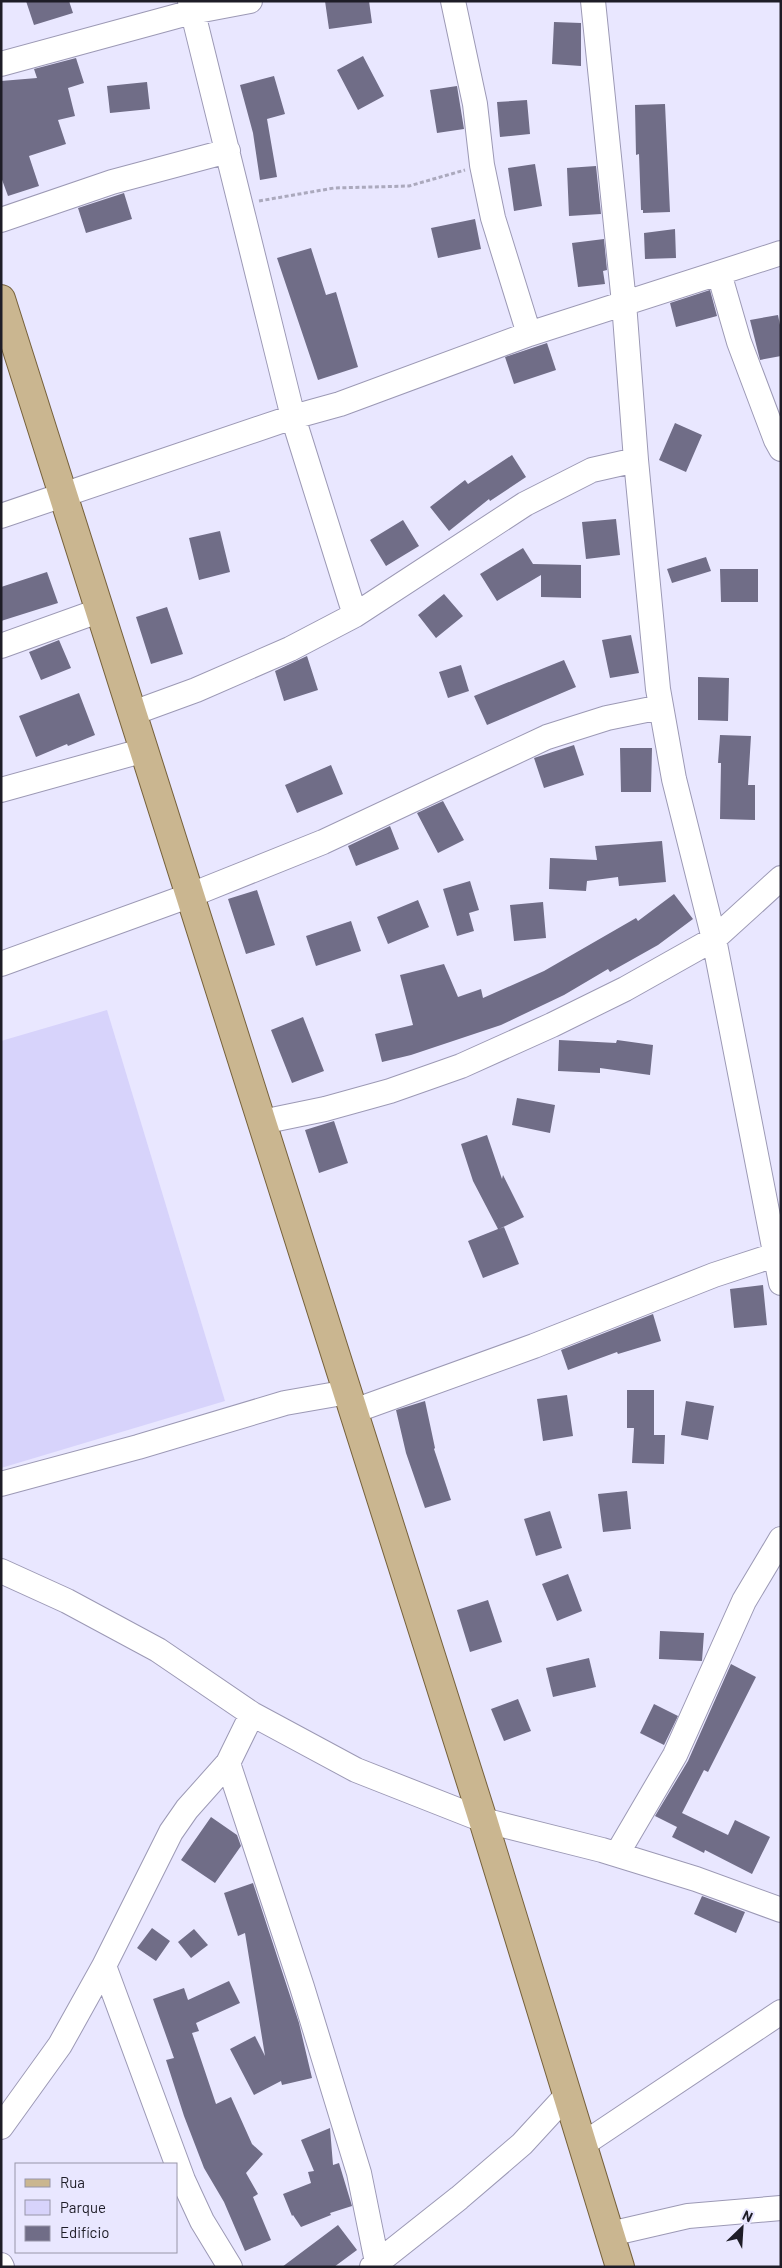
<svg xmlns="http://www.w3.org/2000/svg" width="782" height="2268" viewBox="0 0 782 2268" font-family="Barlow,sans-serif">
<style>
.green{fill:#d7d3fb}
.building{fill:#706d87}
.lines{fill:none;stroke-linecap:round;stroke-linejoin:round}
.minor-casing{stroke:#9c99b5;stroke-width:26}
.major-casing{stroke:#76613b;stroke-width:30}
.path{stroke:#aba9bd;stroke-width:3;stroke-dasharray:4 2.5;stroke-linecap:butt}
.minor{stroke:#fff;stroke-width:24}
.major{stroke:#cab690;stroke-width:28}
</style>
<rect width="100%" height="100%" fill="#e9e7ff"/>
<path class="green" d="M107,1010L225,1401L1,1468V1041Z"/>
<path class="building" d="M26,1H69L73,13L34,25Z
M325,1H369L372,23L329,29Z
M554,22L581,23V66L552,64Z
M363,56L384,96L358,110L337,70Z
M76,58L84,83L68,88L75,116L58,120L66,144L29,156L39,186L8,196L1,177V81L37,78L34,69Z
M274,76L285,114L267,119L277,177L260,180L253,133L240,85Z
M147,82L150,109L110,113L107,86Z
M457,86L464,129L437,133L430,90Z
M527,100L530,134L500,137L497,102Z
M665,104L670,212L643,213V210H641L639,154L636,155L635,105Z
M535,164L542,206L514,211L508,168Z
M596,166L601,214L569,216L567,168Z
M124,193L132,219L86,233L78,208Z
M475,219L481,249L438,258L431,228Z
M675,229L676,258L645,259L644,233Z
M604,239L607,270L603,271L605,284L578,287L572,243Z
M311,248L326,295L336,292L358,367L318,380L277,258Z
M710,290L717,316L676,327L670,303Z
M778,315L781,330V356L760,360L750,320Z
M547,343L556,370L514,384L505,357Z
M675,423L702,435L686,472L659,460Z
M512,455L526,477L490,501L489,499L449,531L430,507L465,480L468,484Z
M616,519L620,555L586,559L582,522Z
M403,520L419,546L386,566L370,540Z
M220,531L230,572L199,580L189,538Z
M523,548L533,564L581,565V598L541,597V575L497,601L480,574Z
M706,557L711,571L672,583L667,569Z
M720,569H758V602H721Z
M47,572L58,603L1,621V587Z
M444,594L463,616L436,638L418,615Z
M167,607L183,654L151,664L136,617Z
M631,635L639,673L610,678L602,640Z
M59,640L71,668L41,680L29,652Z
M307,656L318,690L284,701L275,671Z
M564,660L576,687L487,725L474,696Z
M461,665L469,691L448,698L439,672Z
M698,677L729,678L728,721L698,720Z
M79,693L95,735L68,746L67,744L36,757L19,716Z
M720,735L751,736L748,785H755V820L720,819L721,763H718Z
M574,745L584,775L544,788L534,758Z
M620,748H652L651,792H621Z
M331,765L343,794L297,813L285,785Z
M443,801L464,840L438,853L417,813Z
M390,826L399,849L356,866L348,846Z
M662,841L666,882L619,886L618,877L587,881L586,891L549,889L550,858L597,860L595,846Z
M470,881L479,910L469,913L474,931L457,936L443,889Z
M257,890L275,945L246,954L228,899Z
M674,894L693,919L658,945L610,972L608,969L564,995L501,1025L411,1055L382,1062L375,1034L413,1025L400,975L444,964L458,997L481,989L483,998L544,971L636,918L638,921Z
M418,900L429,927L388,944L377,917Z
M543,902L546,938L514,941L510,905Z
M351,921L361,951L316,966L306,936Z
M303,1017L324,1071L292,1083L271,1030Z
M559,1040L616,1043L617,1040L653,1045L650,1075L600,1068V1073L558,1071Z
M517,1098L555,1105L550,1133L512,1125Z
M334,1121L348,1163L319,1173L305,1130Z
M487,1135L502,1179L503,1175L524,1217L499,1229L504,1227L519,1264L483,1278L468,1241L498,1229L473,1181L461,1144Z
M763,1285L767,1325L734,1328L730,1289Z
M653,1314L661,1341L618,1354L617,1352L568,1370L561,1350Z
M627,1390H654V1435H665L664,1464L632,1463L634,1428H627Z
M567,1395L573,1436L543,1441L537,1399Z
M425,1401L435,1448L434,1449L451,1500L425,1508L406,1453L396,1410Z
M686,1401L714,1406L708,1440L681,1435Z
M627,1491L631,1529L603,1532L598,1494Z
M550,1511L562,1548L536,1556L524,1519Z
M568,1574L582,1611L557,1621L542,1584Z
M488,1600L502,1642L470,1652L457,1610Z
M660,1631L704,1633L702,1661L659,1659Z
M589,1658L596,1687L553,1697L546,1668Z
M731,1664L756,1677L708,1772L704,1770L682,1813L728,1835L735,1820L770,1837L752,1874L705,1850L704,1853L672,1837L677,1827L655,1816L688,1761Z
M518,1699L531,1731L504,1741L491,1709Z
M654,1704L678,1716L664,1745L640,1733Z
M211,1817L237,1835L241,1846L215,1883L181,1860Z
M253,1883L299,2023L312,2078L282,2085L281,2081L254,2095L230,2049L255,2036L265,2056L245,1933L238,1936L224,1893Z
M702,1896L745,1912L736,1933L694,1914Z
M152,1928L170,1941L156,1961L137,1948Z
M194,1929L208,1945L191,1958L178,1942Z
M229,1981L240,2003L196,2023L199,2031L192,2033L216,2104L231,2097L252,2144L263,2154L246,2173L258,2194L253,2197L271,2240L245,2251L224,2202L204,2168L184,2116L166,2060L174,2058L153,1999L184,1988L188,2000Z
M330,2128L333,2165L339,2163L352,2206L330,2213L331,2215L301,2227L293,2215L292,2216L283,2194L311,2183L308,2172L314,2171L301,2140Z
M338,2225L357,2250L334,2267H282Z"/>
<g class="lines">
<g class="minor-casing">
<path id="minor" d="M190,1L293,417L355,615
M453,1L475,104L482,165L493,218L529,334
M593,1L624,303L636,460L658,689L674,779L714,939L781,1283
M1,64L192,12L250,1
M1,220L112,182L228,151
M719,273L739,342L776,440L781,449
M1,516L293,417L340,404L529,334L781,253
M1,646L101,610
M133,713L196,690L290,649L355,615L525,504L592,470L636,460
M1,790L145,750
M1,964L191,895L323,842L547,737L607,718L661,707
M262,1122L325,1109L390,1091L461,1066L552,1025L625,989L714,939L781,878
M354,1411L534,1346L714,1275L781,1253
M1,1484L138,1447L285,1403L348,1392
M1,1571L67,1601L158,1650L252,1714L356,1770L483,1820L602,1850L696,1879L781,1910
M228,1763L302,1987L359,2173L378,2267
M617,1854L675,1755L744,1601L781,1539
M104,1966L183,2180L202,2221L230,2267
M1,2127L60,2045L104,1966L171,1832L187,1809L228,1763L252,1714
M582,2145L781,2012
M610,2234L688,2216L781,2208
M1,2265L2,2267
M372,2267L459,2198L522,2144L567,2095"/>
</g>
<g class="major-casing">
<path id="major" d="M1,299L483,1820L620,2267"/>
</g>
<path class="path" d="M259,201L334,188L409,186L465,170"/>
<use href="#minor" class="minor"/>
<use href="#major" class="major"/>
</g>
<rect width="782" height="2268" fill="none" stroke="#1e1d27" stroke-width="5"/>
<rect x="15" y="2163" width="162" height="90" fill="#e9e7ff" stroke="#9896a9"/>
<rect x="25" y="2179" width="25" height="8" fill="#cab690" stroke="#9896a9"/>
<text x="60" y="2188" font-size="15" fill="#1e1d27">Rua</text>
<rect x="25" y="2200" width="25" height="15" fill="#d7d3fb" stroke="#9896a9"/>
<text x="60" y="2213" font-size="15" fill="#1e1d27">Parque</text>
<rect x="25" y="2226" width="25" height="15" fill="#706d87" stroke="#9896a9"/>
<text x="60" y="2238" font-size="15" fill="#1e1d27">Edifício</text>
<g transform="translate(742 2228) rotate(25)" stroke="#e9e7ff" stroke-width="4" paint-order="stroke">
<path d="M0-4L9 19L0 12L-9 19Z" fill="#1e1d27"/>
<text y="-8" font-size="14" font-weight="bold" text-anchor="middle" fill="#1e1d27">N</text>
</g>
</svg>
